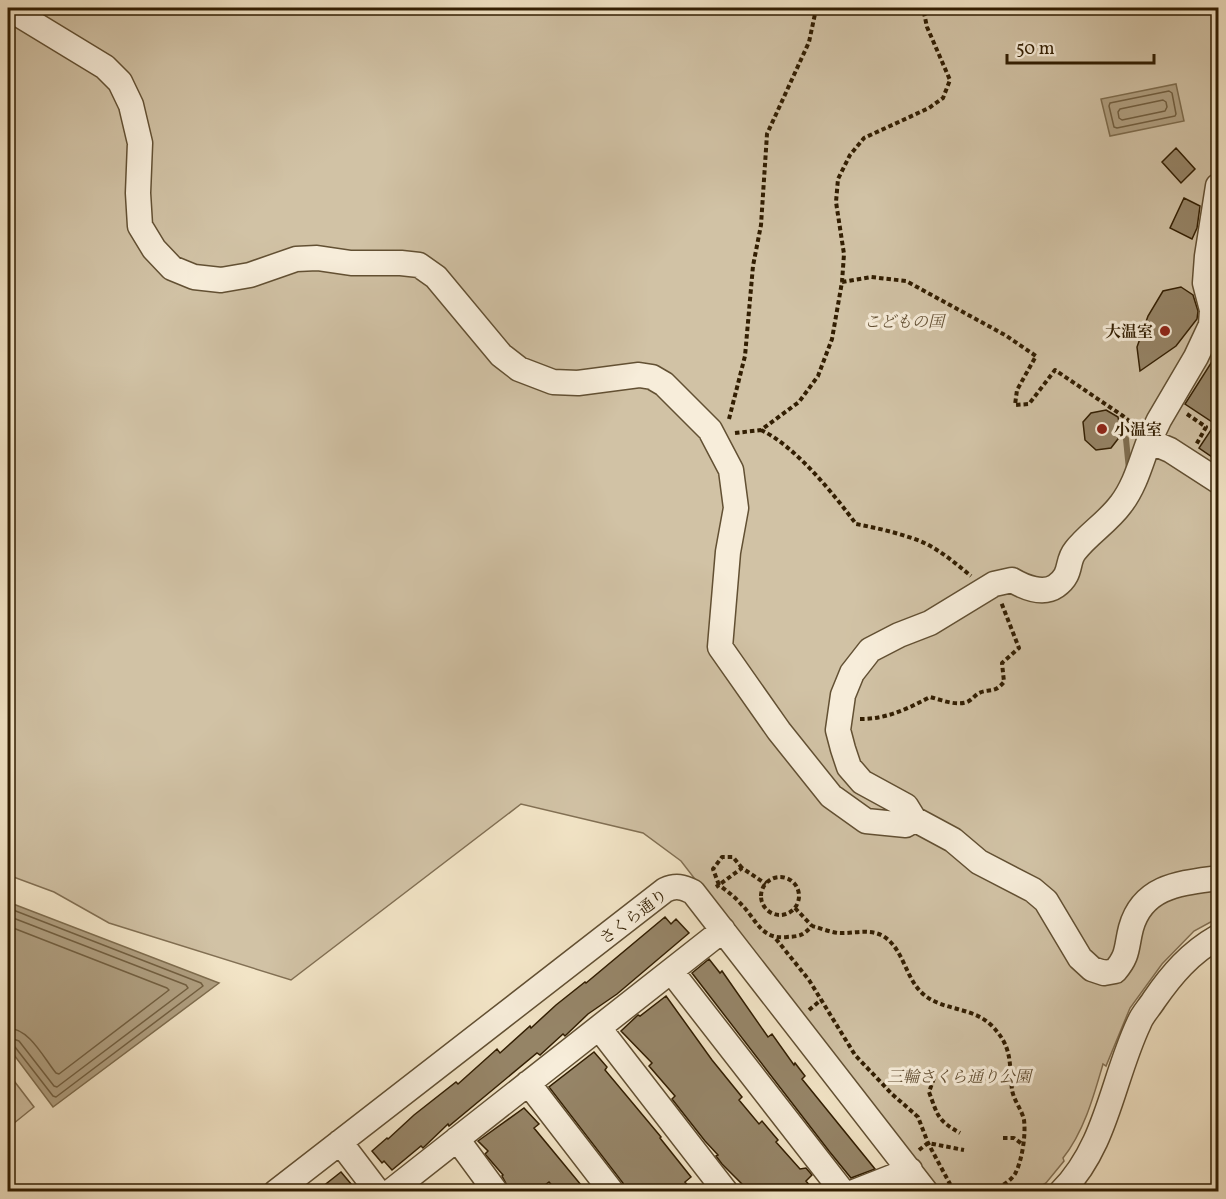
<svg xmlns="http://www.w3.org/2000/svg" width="1226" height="1199" viewBox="0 0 1226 1199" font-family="Vollkorn,'Noto Serif JP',serif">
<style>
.green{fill:#d1c2a5;stroke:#827054;stroke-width:1.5}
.water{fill:#b1a183;stroke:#7e6d4f;stroke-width:1.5}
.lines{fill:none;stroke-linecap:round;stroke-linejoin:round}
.shore{stroke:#726042;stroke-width:1.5}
.stream{stroke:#7e6d4f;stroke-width:6}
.building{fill:#968568;stroke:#321e02;stroke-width:1.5}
.minor-casing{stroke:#625033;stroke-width:27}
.path{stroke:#321e02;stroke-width:4;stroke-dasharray:4.5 3;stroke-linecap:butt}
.minor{stroke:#f7edda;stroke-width:24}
.poi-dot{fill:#8f2418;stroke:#f7edda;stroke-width:2}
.labels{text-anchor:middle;stroke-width:6;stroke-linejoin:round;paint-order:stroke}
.park-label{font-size:16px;font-style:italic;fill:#624f33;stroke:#f7edda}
.poi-label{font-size:16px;font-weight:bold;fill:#321e02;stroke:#f7edda;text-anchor:end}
.street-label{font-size:16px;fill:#321e02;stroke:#f7edda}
</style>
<rect width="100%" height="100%" fill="#f2e4c6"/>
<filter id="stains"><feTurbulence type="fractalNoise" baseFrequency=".00333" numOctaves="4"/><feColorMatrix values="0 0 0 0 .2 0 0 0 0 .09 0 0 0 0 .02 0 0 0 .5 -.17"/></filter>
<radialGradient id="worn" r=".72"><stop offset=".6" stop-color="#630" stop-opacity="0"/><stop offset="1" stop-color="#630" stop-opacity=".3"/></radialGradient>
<path class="green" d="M8,8H1218V918L1194,931L1162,964L1130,1008L1106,1066L1103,1064C1094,1095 1084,1132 1063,1158L1064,1161L1046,1183L1036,1189L1037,1191H895L927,1179L681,861L643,833L521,804L291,980L109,923L54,892L8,875Z
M8,1073L34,1107L8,1128Z"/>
<path class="water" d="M1176,84L1184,121L1110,136L1101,99Z
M8,902L219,983L53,1107L8,1047Z"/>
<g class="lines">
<path class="shore" d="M1169,91L1172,93L1176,114L1175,116L1117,128L1114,127L1109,106L1110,103Z
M1163,100L1166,102L1167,107L1165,111L1122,120L1119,118L1118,112L1120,109Z
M8,908L201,983L203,986L56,1097L53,1096L15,1047L8,1045
M8,916L186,985L188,988L57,1087L54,1086L19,1041L8,1037
M8,926L167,988L169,990L59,1074L56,1073C43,1057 30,1029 8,1028"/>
<path class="stream" d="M1126,439L1129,470"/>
</g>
<path class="building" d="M1176,148L1195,169L1181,183L1162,162Z
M1184,198L1200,206L1197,228L1192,239L1170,228Z
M1181,287L1193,295L1198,311L1197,319L1176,346L1140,371L1137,347L1148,316L1163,291Z
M1218,352V461L1199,448L1215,424L1185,404Z
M1106,410L1118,417L1121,435L1111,448L1096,450L1085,440L1083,422L1091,413Z
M665,917L671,924L676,919L689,933L617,994L588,1014L565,1036L563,1034L540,1055L537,1053L449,1126L448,1124L423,1148L421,1146L392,1170L384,1161L382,1163L372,1151L387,1138L388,1139L414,1115L456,1082L458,1084L497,1049L500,1053L530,1026L531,1028L556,1005L585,982L586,983Z
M709,959L720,973L722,971L768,1037L772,1034L794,1065L795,1063L805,1076L802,1079L875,1169L851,1178L829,1151L692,973Z
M666,996L712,1060L742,1097L739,1100L759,1124L762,1121L778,1140L776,1142L800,1169L806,1168L812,1175L806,1181L814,1191H749L722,1164L716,1156L718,1155L705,1141L672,1099L675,1096L649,1066L652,1063L621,1031L638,1015L640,1016Z
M594,1052L607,1067L605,1070L661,1137L660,1138L691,1177L685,1182L692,1191H626L623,1183L549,1087Z
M524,1108L539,1124L534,1128L586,1191H557L549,1182L537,1191H510L502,1176L503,1175L485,1154L488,1151L478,1141Z
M341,1172L357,1191H317Z"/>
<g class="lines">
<g class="minor-casing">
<path id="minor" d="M8,8L105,67L120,82L131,105L140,143L138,193L140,226L154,249L172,268L194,277L221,280L250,275L296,259L317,258L351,263H401L419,265L436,277L501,355L519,369L553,382L578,383L639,375L652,377L664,384L710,430L731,470L736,508L728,552L720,647L779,731L831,796L866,821L906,825L914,819
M1218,186L1207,256L1205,283L1212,310L1211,325L1196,357L1159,420L1149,441L1170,450L1218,481
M1149,441C1141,462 1135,486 1121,504C1108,522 1088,534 1075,551C1066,562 1073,574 1056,586C1043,595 1024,587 1012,580L994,584L930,623L899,635L870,650L852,673L843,695L838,730L843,749L849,767L862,782L906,806L914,819L953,840L979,862L1033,890L1046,901L1080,958L1092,969L1104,973L1115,971C1129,955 1126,947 1131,928C1143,885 1182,883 1218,878
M671,971L843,1192
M599,1028L726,1192
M528,1083L612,1192
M457,1139L496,1192
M340,1142L378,1192
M276,1192L665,890C676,885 683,887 693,892L926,1192
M390,1192L723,930
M854,1192L910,1170
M1061,1192C1107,1146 1112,1080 1139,1023C1142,1015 1149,1008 1154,1000C1172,974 1190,953 1218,937"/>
</g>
<path class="path" d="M842,282L871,277L906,281L1005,335L1036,356L1017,390L1015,405L1029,404L1055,370L1123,416L1134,425
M1187,414L1206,427L1196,445
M729,419L745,356L753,266L761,225L767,134L809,42L815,14L814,8
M761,430C795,446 833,493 856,524C877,528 899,533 920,541C939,549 955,563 971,576
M735,433L761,430L799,402L818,376L832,339L842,282L844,254L836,202L838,179L850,155L864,138L929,108L943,98L950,80L927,27L923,8
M860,719C887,719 907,709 930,697C942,700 955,706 967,702C972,700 975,695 979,693C990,688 994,694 1004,682L1002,663L1019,648L1001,602
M742,868L733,857H722L713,869L719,885L742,868L766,884
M761 896a19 19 0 1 1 38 0a19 19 0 1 1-38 0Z
M716,887L719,885C727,891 735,897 741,904C757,920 761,940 787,937C801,936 802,936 812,926C820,928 830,932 838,933C853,934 869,928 883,936C903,948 905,976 921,992C940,1011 970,1006 990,1024C1013,1046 1009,1062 1012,1090C1014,1101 1022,1110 1024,1120C1026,1135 1022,1161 1015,1174C1009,1183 998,1188 989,1192
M795,908L812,926
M776,939L809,980L855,1055L892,1094L918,1117L928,1143L950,1184L962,1192
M809,1010L821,1000
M934,1078L929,1092C938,1116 937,1120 960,1133
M1003,1138H1014L1022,1144
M919,1150L928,1143L964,1150"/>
<use href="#minor" class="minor"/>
</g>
<g class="poi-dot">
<circle cx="1165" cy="331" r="6"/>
<circle cx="1102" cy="429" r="6"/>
</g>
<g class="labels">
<g class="park-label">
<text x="904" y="327">こどもの国</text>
<text x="959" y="1082">三輪さくら通り公園</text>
</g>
<g class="poi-label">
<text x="1153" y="337">大温室</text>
<text x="1114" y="435" text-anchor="start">小温室</text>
</g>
<g class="street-label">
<text transform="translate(633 916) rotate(-37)" y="6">さくら通り</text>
</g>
</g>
<rect width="1226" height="1199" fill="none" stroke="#f2e4c6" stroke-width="30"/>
<rect x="9" y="9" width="1208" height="1181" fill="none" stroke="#321e02" stroke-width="3"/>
<rect x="15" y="15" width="1196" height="1169" fill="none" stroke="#321e02" stroke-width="1.5"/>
<path d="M1007 54v9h147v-9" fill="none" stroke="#321e02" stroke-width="3"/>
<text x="1016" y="54" font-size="18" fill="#321e02" stroke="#f7edda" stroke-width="4.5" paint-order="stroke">50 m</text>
<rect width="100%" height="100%" filter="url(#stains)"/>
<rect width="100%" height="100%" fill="url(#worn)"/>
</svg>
